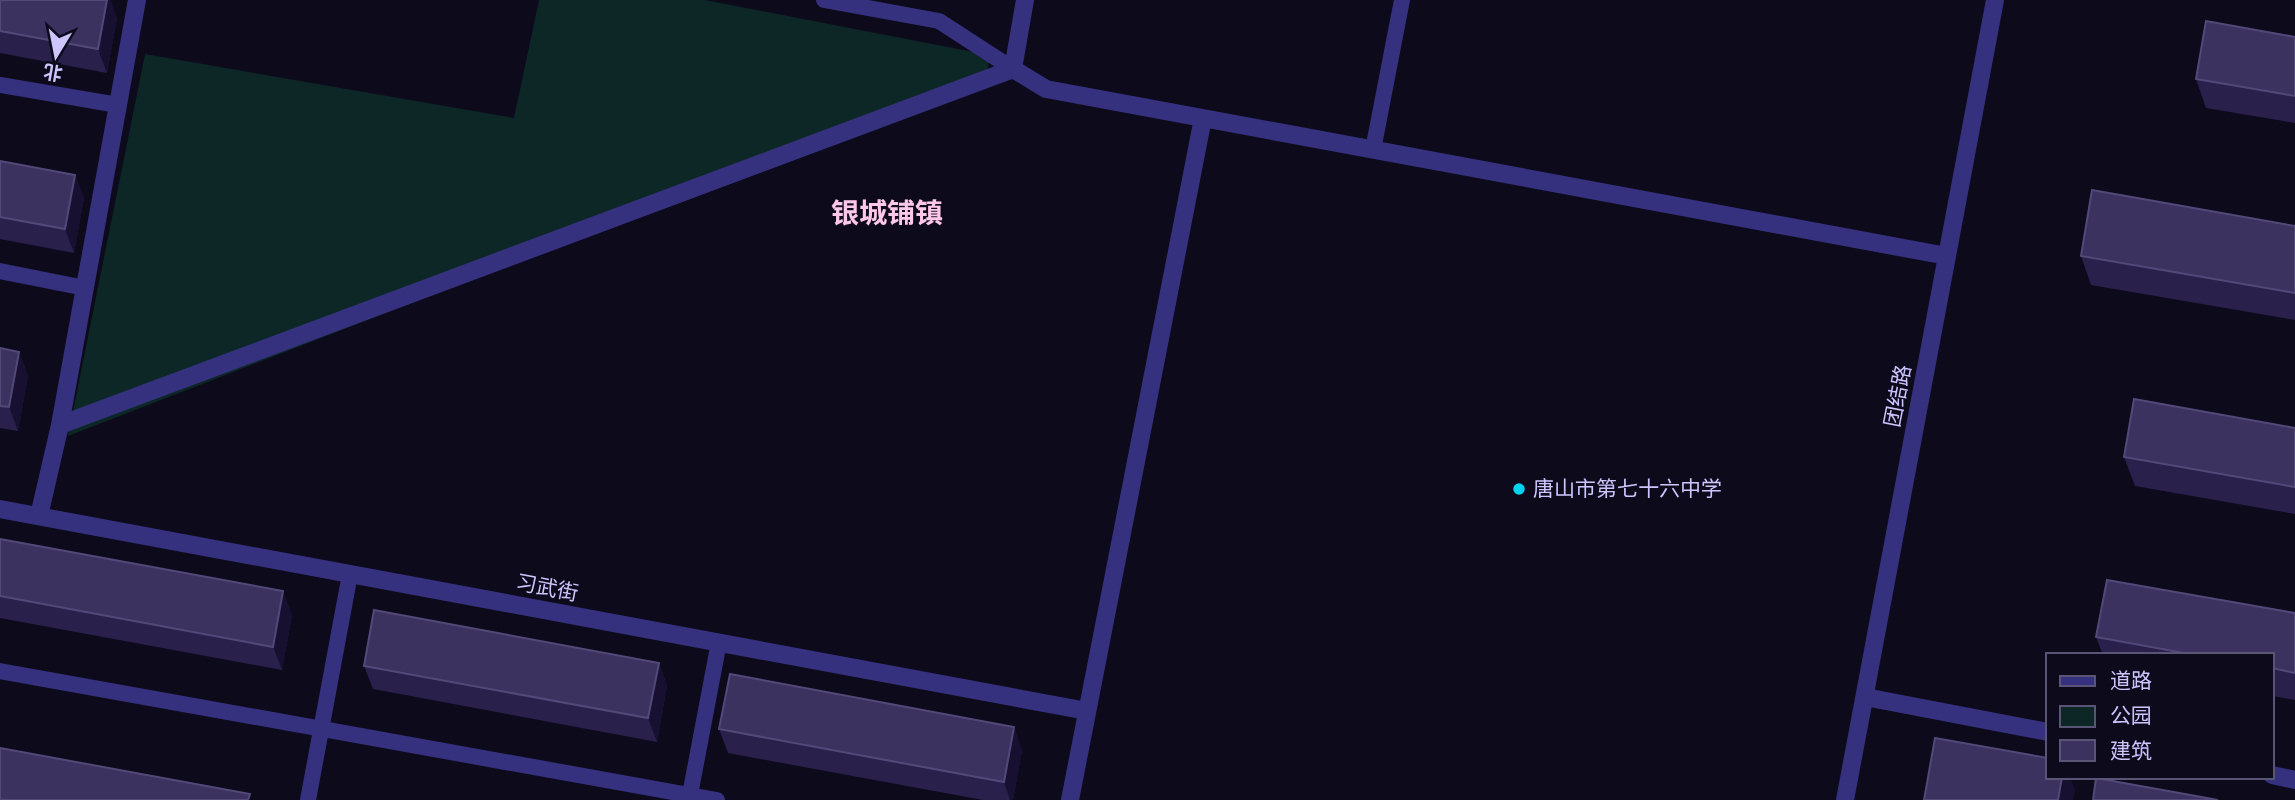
<svg xmlns="http://www.w3.org/2000/svg" width="2295" height="800" viewBox="0 0 2295 800" font-family="Karla,'Noto Sans SC',sans-serif">
<style>
.green{fill:#0c2726}
.lines{fill:none;stroke-linecap:round;stroke-linejoin:round}
.service{stroke:#36317f;stroke-width:16}
.minor{stroke:#36317f;stroke-width:18}
.tertiary{stroke:#36317f;stroke-width:18}
.wall{fill:#2a204c}
.shaded-wall{fill:#171031}
.building{fill:#3c3260;stroke:#524979;stroke-width:2}
.poi-dot{fill:#00d2f0;stroke:#0d0a1c;stroke-width:2.5}
.labels{text-anchor:middle;stroke-width:5;stroke-linejoin:round;paint-order:stroke}
.street-label{font-size:21px;fill:#cdc5ff;stroke:#0d0a1c}
.poi-label{font-size:21px;fill:#cdc5ff;stroke:#0d0a1c;text-anchor:start}
.district-label{font-size:28px;font-weight:bold;fill:#ffc7e9;stroke:#0d0a1c}
</style>
<rect width="100%" height="100%" fill="#0d0a1c"/>
<path class="green" d="M539,0H705L989,55L987,80L68,436L145,54L514,118Z"/>
<g class="lines">
<path class="service" d="M824,0L939,21L1013,69
M0,85L118,105
M1373,150L1402,0
M0,271L85,288
M0,671L717,800
M308,800L350,574
M689,800L719,642"/>
<path class="minor" d="M1013,69L1046,89L1947,256
M60,425L1013,69L1025,0
M0,509L1087,711
M39,516L60,425L137,0
M1865,697L2048,732
M2272,775L2295,780
M1070,800L1203,118"/>
<path class="tertiary" d="M1845,800L1995,0"/>
</g>
<path class="wall" d="M0,0L117,18L107,73L0,53Z
M2295,37V123L2206,108L2196,79Z
M0,161L75,175L84,198L74,253L0,239Z
M2295,226V320L2091,285L2081,256Z
M0,348L19,352L28,376L18,431L0,428Z
M2295,428V514L2135,486L2124,457Z
M0,539L292,615L282,670L0,618Z
M2295,613V700L2272,696V655H2103L2096,637Z
M659,663L667,686L657,742L373,689L364,666Z
M1014,727L1022,750L1013,800H983L728,753L719,729Z"/>
<path class="shaded-wall" d="M107,0H111L117,18L107,73L98,49Z
M75,175L84,198L74,253L65,229Z
M19,352L28,376L18,431L9,407Z
M283,591L292,615L282,670L273,647Z
M659,663L667,686L657,742L648,718Z
M1014,727L1022,750L1013,800H1010L1004,782Z
M2062,777H2070L2075,790L2073,800H2058Z"/>
<path class="building" d="M0,0H107L98,49L0,31Z
M2206,21L2295,37V96L2196,79Z
M0,161L75,175L65,229L0,217Z
M2092,190L2295,226V293L2081,256Z
M0,348L19,352L9,407L0,406Z
M2134,399L2295,428V487L2124,457Z
M0,539L283,591L273,647L0,596Z
M2107,580L2295,613V673L2272,668V655H2195L2096,637Z
M374,610L659,663L648,718L364,666Z
M730,674L1014,727L1004,782L719,729Z
M1935,738L2048,758V777H2062L2058,800H1924Z
M0,748L250,794L248,800H0Z
M2096,778L2218,800H2093Z"/>
<circle class="poi-dot" cx="1519" cy="489" r="7"/>
<g class="labels">
<g class="street-label">
<text transform="translate(1898 396) rotate(-79)" y="7">团结路</text>
<text transform="translate(547 588) rotate(11)" y="7">习武街</text>
</g>
<g class="poi-label">
<text x="1533" y="496">唐山市第七十六中学</text>
</g>
<g class="district-label">
<text x="887" y="223">银城铺镇</text>
</g>
</g>
<rect x="2046" y="653" width="228" height="126" fill="#0d0a1c" stroke="#5a5577" stroke-width="2"/>
<rect x="2060" y="676" width="35" height="10" fill="#36317f" stroke="#5a5577" stroke-width="2"/>
<text x="2110" y="688" font-size="21" fill="#cdc5ff">道路</text>
<rect x="2060" y="706" width="35" height="21" fill="#0c2726" stroke="#5a5577" stroke-width="2"/>
<text x="2110" y="723" font-size="21" fill="#cdc5ff">公园</text>
<rect x="2060" y="740" width="35" height="21" fill="#3c3260" stroke="#5a5577" stroke-width="2"/>
<text x="2110" y="758" font-size="21" fill="#cdc5ff">建筑</text>
<g transform="translate(56 56) rotate(190)" stroke="#0d0a1c" stroke-width="5" paint-order="stroke">
<path d="M0-5L12 26L0 18L-12 26Z" fill="#cdc5ff"/>
<text y="-10" font-size="19" font-weight="bold" text-anchor="middle" fill="#cdc5ff">北</text>
</g>
</svg>
